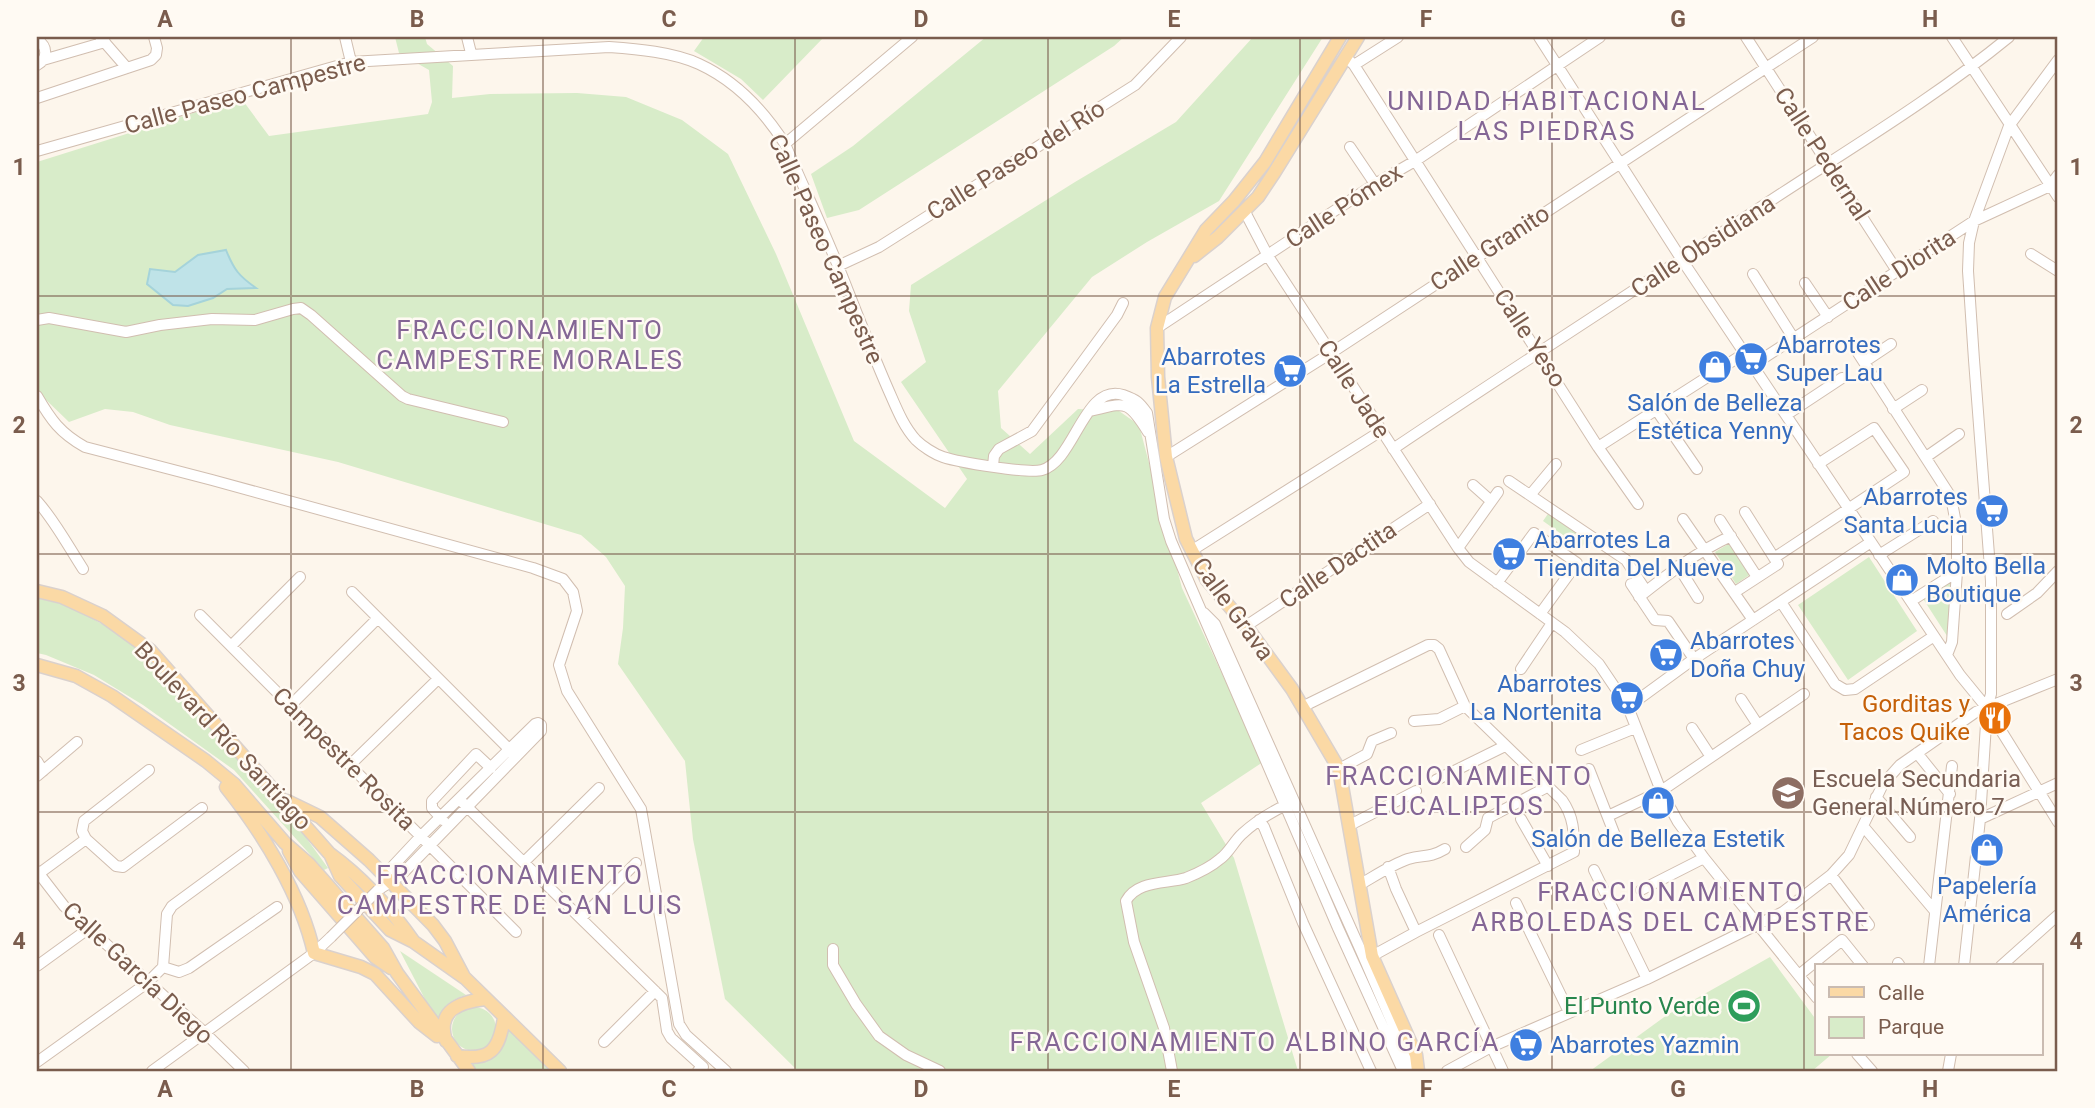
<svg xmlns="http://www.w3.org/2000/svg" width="2095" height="1108" viewBox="0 0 2095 1108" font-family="Roboto,sans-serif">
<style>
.green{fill:#d8ecc9}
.water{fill:#bfe3e8;stroke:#a5d3da;stroke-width:2}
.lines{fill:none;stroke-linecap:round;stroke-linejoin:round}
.minor-casing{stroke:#d1beb0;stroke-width:12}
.major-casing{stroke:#dad1cd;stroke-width:15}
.minor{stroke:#fff;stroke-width:10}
.major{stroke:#fbd9a5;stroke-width:12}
.minor-bridge-casing{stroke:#d1beb0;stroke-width:12;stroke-linecap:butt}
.minor-bridge{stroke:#fff;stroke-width:10}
.grid{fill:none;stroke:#7a5c4d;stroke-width:2;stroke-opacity:0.55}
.labels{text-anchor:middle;stroke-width:5;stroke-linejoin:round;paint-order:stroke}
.street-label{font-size:24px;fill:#7a5c4d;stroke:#fffaf3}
.shop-label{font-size:24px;fill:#366cbe;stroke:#fffaf3;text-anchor:start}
.food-label{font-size:24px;fill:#c56008;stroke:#fffaf3;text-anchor:end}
.education-label{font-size:24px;fill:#785e54;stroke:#fffaf3;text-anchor:start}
.leisure-label{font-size:24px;fill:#27864d;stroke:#fffaf3;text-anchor:end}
.neighbourhood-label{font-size:26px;letter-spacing:2px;fill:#846695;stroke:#fffaf3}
.neatline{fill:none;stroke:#7a5c4d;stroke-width:2.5}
.grid-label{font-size:23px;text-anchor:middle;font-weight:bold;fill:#7a5c4d}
</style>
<rect width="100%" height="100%" fill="#fdf6ec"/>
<path class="green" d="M395,37H425L427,44L453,66L452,98L490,94L577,93L626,97L682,120L728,154L776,254L854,441L945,508L967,479L901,382L926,362L909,311L911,285L1075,182L1176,122L1253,37H1323L1219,201L1147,242L1092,277L998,391L1001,428L1030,454L1078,409L1119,411L1139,425L1182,588L1263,762L1201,803L1234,858L1298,1071H798L725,999L693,839L685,761L618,664L623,628L625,586L606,557L581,535L338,462L170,425L133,412L105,409L69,422L42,396L37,387V162L241,98L269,136L428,114L432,102L429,70L399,53Z
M704,37H824L763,100L741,79L694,51Z
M986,37H1124L1114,46L859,210L827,218L811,174L853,146Z
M1552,508L1590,536L1581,548L1543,521Z
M1730,543L1751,574L1736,584L1715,552Z
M1869,557L1917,631L1848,680L1798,605Z
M1954,577L1949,639L1922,597Z
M37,598L70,606L109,628L146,655L294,821L328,868L324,870L234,770L143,705L94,675L46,655L37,653Z
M400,951L466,995C451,1000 445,1004 438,1019L428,1005Z
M1770,957L1817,1021V1054H1832L1812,1071H1590L1667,1015Z
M452 1029a22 22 0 1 1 44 0a22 22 0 1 1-44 0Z
M509,1030L554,1071H478L472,1064C496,1059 501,1051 509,1030Z"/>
<path class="water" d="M226,250C234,270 239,276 256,288L227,289L213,298L188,306L173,305L147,284L150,269L175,272L198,255Z"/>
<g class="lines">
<g class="minor-casing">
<path id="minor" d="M100,37L127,68
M345,37L351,62
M467,37L471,53
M1539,37L1682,260L1934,636L1960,675L1987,708L2058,822
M1746,37L1897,271
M1952,37L2058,197
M37,40C48,46 48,59 37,65
M43,60L105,42
M1351,62L1354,65L1398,37
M1354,65L1598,447L1638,504
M37,98L151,60L156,55L157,48L154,37
M785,144L912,37
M1350,147L1375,184
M37,151L351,62L609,47C637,49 673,52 699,64C736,81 764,111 785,144C806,193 829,241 848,291C861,324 874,357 888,389C896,407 903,426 916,440C922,446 934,454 943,457C958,462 1028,474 1042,470C1075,461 1084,383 1123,395C1137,400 1139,402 1147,413L1164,519L1171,541L1338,928L1403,1071
M1245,212L1268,256L1458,548L1469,562L1565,632L1599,664L1628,707L1661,791L1678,822L1704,858L1817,998
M2031,254L2058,271
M838,266L879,247L1135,85L1181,37
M1753,274L1794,339
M1805,283L1828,317
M37,320L49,318L126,332L160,325L212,319L255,320L293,309L301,308L311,315L402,396L408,399L503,422
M1157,328L1375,184L1415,161L1600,37
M1858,353L1951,497L1957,529V572L1952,642L1947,655
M1864,362L1891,344
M1753,365L1974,221L2050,186L2058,175
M37,396C51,420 60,433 85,447L212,480L533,568L563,579L573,592L577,611L559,665L567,691L641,809L679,1024L686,1035L726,1071
M1893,409L1922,390
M1090,411C1125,403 1127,398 1148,432
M1657,411L1697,469
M1786,415L1842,378
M1598,447L1745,353
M1393,449C1515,367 1638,288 1761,207C1844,152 1932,100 2009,37
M1166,457L1331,353L1813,37
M1926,457L1959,434
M993,466L994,456L999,449L1032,431L1117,315L1123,303
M1509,481L1626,560L1646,591
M1473,485L1491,501
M1531,494L1556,464
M37,501C55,521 68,546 83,569
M1683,519L1753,620
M1720,520L1757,577
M1458,548L1498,492
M1191,551L1381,431
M1879,555L1933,521
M1774,558L1904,472L1874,428L1818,464
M1678,566L1698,598
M1497,583L1534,533L1577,563L1540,614
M1631,584L1655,620L1668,621L1694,659
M352,592L516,756
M1735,592L1778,564L1745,512
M1639,597C1669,573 1697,552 1731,536
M1911,601L1957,572
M1781,602L1835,684L1845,690L1855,689L1934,636
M1204,613L1215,624L1361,951L1413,1071
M2007,614L2037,593L2058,571
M200,615L516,932
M1246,626L1430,504
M231,646L300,577
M1521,669L1552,623
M1741,699L1758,725
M291,705L378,618
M1304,706L1428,645H1434L1439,649L1465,706L1562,800C1574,817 1574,832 1574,852L1416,932L1372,956
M1628,707L1691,661L1871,542
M1414,721L1439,719L1465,706
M1692,728L1711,757
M1581,750L1635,728
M1917,753L1950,794
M37,761L43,771
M350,765L438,679
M1339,769L1367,754L1372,741L1391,733
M1589,769L1616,838
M37,776L77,742
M1436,780L1505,746
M1876,797L1910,837
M459,799L662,998L667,1031L671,1038L703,1067L698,1071
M1608,816L1661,791L1804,694
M1521,819L1548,866
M1980,819L2058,783
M443,820L432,808V801L476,754L491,768
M1259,820L1264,827L1303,923L1371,1071
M1350,825L1416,791
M1863,826L1934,910
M86,839L116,866L123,867L202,808
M86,839L82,831L84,821L149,770
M1466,847L1485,830L1488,818L1547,787
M524,862L599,788
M1388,867L1396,889L1416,932
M1594,870L1647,979
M37,871L64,906L205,1033L244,1071
M37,875L86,839
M1831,875L1869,925
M384,883L392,867L421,836L535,724L538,723L541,725
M1359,885C1375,876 1391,865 1408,859C1423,854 1428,859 1445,849
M378,890L401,875L541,731V725
M1641,890L1704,858
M1516,903L1569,1012
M581,918L636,863
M1439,935L1503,1071
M833,949V965L856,1004L879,1036L906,1055L940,1071
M1898,963L1900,966
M37,966L88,929
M1929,966L1952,766
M1964,966L1980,819L1987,708L1991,694V581L1974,360L1968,271L1969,243L1974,221L2009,126L2058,60
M2001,966L2058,915
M163,967L179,972L189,968L277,907
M1799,975L1842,940L1863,966
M604,1042L655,991
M1857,1054L1872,1071
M37,1062L147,983L163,967L167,914L172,906L247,851
M152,1071L314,953L331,937
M1172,1071L1164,1028L1134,942L1126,901C1137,880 1167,884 1186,878C1196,874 1212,866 1220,859C1229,853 1234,841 1242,834C1255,822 1271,812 1288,804
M1447,1071L1491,1047L1647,979L1783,912L1831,875L1849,855L1883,784L1900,765L1976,712L2058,679
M1948,1071L1951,1054"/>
</g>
<g class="major-casing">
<path id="major" d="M1340,37L1265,162L1234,201L1206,230L1165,297L1157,328L1158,377L1166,457L1186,539L1207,580L1246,626L1292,689L1339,769L1372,956L1416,1055L1418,1071
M1194,256L1218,237L1258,197L1274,173L1358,37
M37,591L62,597L103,616L150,650L329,853C362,877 391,909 414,942
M37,665L76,676L112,696L206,761L234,784L285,843L309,864L383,948L397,973L469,1071
M226,787C263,833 301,895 314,953L361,967L375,974L419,1022L437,1036
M287,801L320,817L369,860L433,925L445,941L463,975
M289,851L300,871L375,957L391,968
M331,856L340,876L390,930L414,942L465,978L560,1071
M446,1041C436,1010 460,1002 485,999
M457,1056C491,1061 499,1050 504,1018"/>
</g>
<use href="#minor" class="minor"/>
<use href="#major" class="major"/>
<g class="minor-bridge-casing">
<path id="minor-bridge" d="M331,937L378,890"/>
</g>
<use href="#minor-bridge" class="minor-bridge"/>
</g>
<path class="grid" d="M291,37V1071M543,37V1071M795,37V1071M1048,37V1071M1300,37V1071M1552,37V1071M1804,37V1071M37,296H2058M37,554H2058M37,812H2058"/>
<defs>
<g id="supermarket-disc" transform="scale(1.75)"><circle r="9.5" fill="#3f7fe0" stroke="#fffaf3"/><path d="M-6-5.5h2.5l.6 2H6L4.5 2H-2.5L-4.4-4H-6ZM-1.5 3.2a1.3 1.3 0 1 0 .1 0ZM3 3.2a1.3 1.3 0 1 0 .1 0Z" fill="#fff"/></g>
<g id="shop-disc" transform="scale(1.75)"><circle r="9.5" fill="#3f7fe0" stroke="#fffaf3"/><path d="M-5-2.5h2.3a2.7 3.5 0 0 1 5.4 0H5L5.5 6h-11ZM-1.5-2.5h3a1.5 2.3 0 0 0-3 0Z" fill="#fff"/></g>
<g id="restaurant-disc" transform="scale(1.75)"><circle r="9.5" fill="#e8710a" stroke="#fffaf3"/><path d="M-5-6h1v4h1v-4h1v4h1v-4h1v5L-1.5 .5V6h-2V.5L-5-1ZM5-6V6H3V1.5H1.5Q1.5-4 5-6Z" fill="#fff"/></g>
<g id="school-disc" transform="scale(1.75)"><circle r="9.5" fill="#8d6e63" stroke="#fffaf3"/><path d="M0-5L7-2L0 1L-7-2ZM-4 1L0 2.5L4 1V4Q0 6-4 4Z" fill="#fff"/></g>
<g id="stadium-disc" transform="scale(1.75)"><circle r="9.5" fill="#2e9e5b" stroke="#fffaf3"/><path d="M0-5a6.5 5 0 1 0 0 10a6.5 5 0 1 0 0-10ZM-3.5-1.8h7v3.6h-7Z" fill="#fff"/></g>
</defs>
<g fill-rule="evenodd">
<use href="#supermarket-disc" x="1751" y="359"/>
<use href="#shop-disc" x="1715" y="367"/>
<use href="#supermarket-disc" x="1290" y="371"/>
<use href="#supermarket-disc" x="1992" y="511"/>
<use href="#supermarket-disc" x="1509" y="554"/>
<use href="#shop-disc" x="1902" y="580"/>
<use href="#supermarket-disc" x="1666" y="655"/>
<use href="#supermarket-disc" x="1627" y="698"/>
<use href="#restaurant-disc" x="1995" y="718"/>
<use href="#school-disc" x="1788" y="793"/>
<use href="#shop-disc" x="1658" y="803"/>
<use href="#shop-disc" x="1987" y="850"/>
<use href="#stadium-disc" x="1744" y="1006"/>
<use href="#supermarket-disc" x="1526" y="1045"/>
</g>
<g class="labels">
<g class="street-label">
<text transform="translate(245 94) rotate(-15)" y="8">Calle Paseo Campestre</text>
<text transform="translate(1822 154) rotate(57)" y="8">Calle Pedernal</text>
<text transform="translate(1016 160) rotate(-32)" y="8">Calle Paseo del Río</text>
<text transform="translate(1344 206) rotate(-33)" y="8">Calle Pómex</text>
<text transform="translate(1703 246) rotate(-33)" y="8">Calle Obsidiana</text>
<text transform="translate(1490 248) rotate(-33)" y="8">Calle Granito</text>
<text transform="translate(826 249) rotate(66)" y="8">Calle Paseo Campestre</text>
<text transform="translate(1899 270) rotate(-33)" y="8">Calle Diorita</text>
<text transform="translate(1530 338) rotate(57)" y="8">Calle Yeso</text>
<text transform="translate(1354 389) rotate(57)" y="8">Calle Jade</text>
<text transform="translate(1338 565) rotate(-34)" y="8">Calle Dactita</text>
<text transform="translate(1233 609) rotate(54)" y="8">Calle Grava</text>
<text transform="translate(223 736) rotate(47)" y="8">Boulevard Río Santiago</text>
<text transform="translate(344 759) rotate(45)" y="8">Campestre Rosita</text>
<text transform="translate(138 973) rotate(43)" y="8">Calle García Diego</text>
</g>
<g class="shop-label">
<text x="1776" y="353">Abarrotes<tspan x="1776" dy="28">Super Lau</tspan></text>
<text x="1266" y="365" text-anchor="end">Abarrotes<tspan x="1266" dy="28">La Estrella</tspan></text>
<text x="1715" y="411" text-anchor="middle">Salón de Belleza<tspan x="1715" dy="28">Estética Yenny</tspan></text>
<text x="1968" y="505" text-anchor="end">Abarrotes<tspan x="1968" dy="28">Santa Lucia</tspan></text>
<text x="1534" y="548">Abarrotes La<tspan x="1534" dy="28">Tiendita Del Nueve</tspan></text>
<text x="1926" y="574">Molto Bella<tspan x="1926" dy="28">Boutique</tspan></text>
<text x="1690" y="649">Abarrotes<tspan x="1690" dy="28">Doña Chuy</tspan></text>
<text x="1602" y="692" text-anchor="end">Abarrotes<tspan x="1602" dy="28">La Nortenita</tspan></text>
<text x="1658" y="847" text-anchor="middle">Salón de Belleza Estetik</text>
<text x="1987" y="894" text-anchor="middle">Papelería<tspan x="1987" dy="28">América</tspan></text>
<text x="1550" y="1053">Abarrotes Yazmin</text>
</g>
<g class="food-label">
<text x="1970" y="712">Gorditas y<tspan x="1970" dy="28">Tacos Quike</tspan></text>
</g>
<g class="education-label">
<text x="1812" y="787">Escuela Secundaria<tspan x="1812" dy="28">General Número 7</tspan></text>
</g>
<g class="leisure-label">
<text x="1720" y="1014">El Punto Verde</text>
</g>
<g class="neighbourhood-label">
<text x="1547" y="110">UNIDAD HABITACIONAL<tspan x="1547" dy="30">LAS PIEDRAS</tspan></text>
<text x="530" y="339">FRACCIONAMIENTO<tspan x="530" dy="30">CAMPESTRE MORALES</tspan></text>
<text x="1459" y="785">FRACCIONAMIENTO<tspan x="1459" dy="30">EUCALIPTOS</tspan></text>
<text x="510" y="884">FRACCIONAMIENTO<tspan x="510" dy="30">CAMPESTRE DE SAN LUIS</tspan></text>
<text x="1671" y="901">FRACCIONAMIENTO<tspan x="1671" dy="30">ARBOLEDAS DEL CAMPESTRE</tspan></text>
<text x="1255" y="1051">FRACCIONAMIENTO ALBINO GARCÍA</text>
</g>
</g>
<rect width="2095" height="1108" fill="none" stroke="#fffaf3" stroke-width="77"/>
<rect x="1815" y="964" width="228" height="91" fill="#fffaf3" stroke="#cabbb1" stroke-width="2"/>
<rect x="1829" y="987" width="35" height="10" fill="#fbd9a5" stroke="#cabbb1" stroke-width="2"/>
<text x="1878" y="1000" font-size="21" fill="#7a5c4d">Calle</text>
<rect x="1829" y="1017" width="35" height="21" fill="#d8ecc9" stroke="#cabbb1" stroke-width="2"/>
<text x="1878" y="1034" font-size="21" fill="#7a5c4d">Parque</text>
<rect x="38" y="38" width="2018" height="1032" class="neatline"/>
<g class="grid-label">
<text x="165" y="27">A</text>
<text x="417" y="27">B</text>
<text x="669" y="27">C</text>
<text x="921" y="27">D</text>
<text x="1174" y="27">E</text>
<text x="1426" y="27">F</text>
<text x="1678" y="27">G</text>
<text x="1930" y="27">H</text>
<text x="19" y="175">1</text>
<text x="2076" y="175">1</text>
<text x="19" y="433">2</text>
<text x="2076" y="433">2</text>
<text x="19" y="691">3</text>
<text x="2076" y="691">3</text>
<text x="19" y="949">4</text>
<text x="2076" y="949">4</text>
<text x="165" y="1097">A</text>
<text x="417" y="1097">B</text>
<text x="669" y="1097">C</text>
<text x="921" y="1097">D</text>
<text x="1174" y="1097">E</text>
<text x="1426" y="1097">F</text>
<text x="1678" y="1097">G</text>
<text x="1930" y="1097">H</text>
</g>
</svg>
